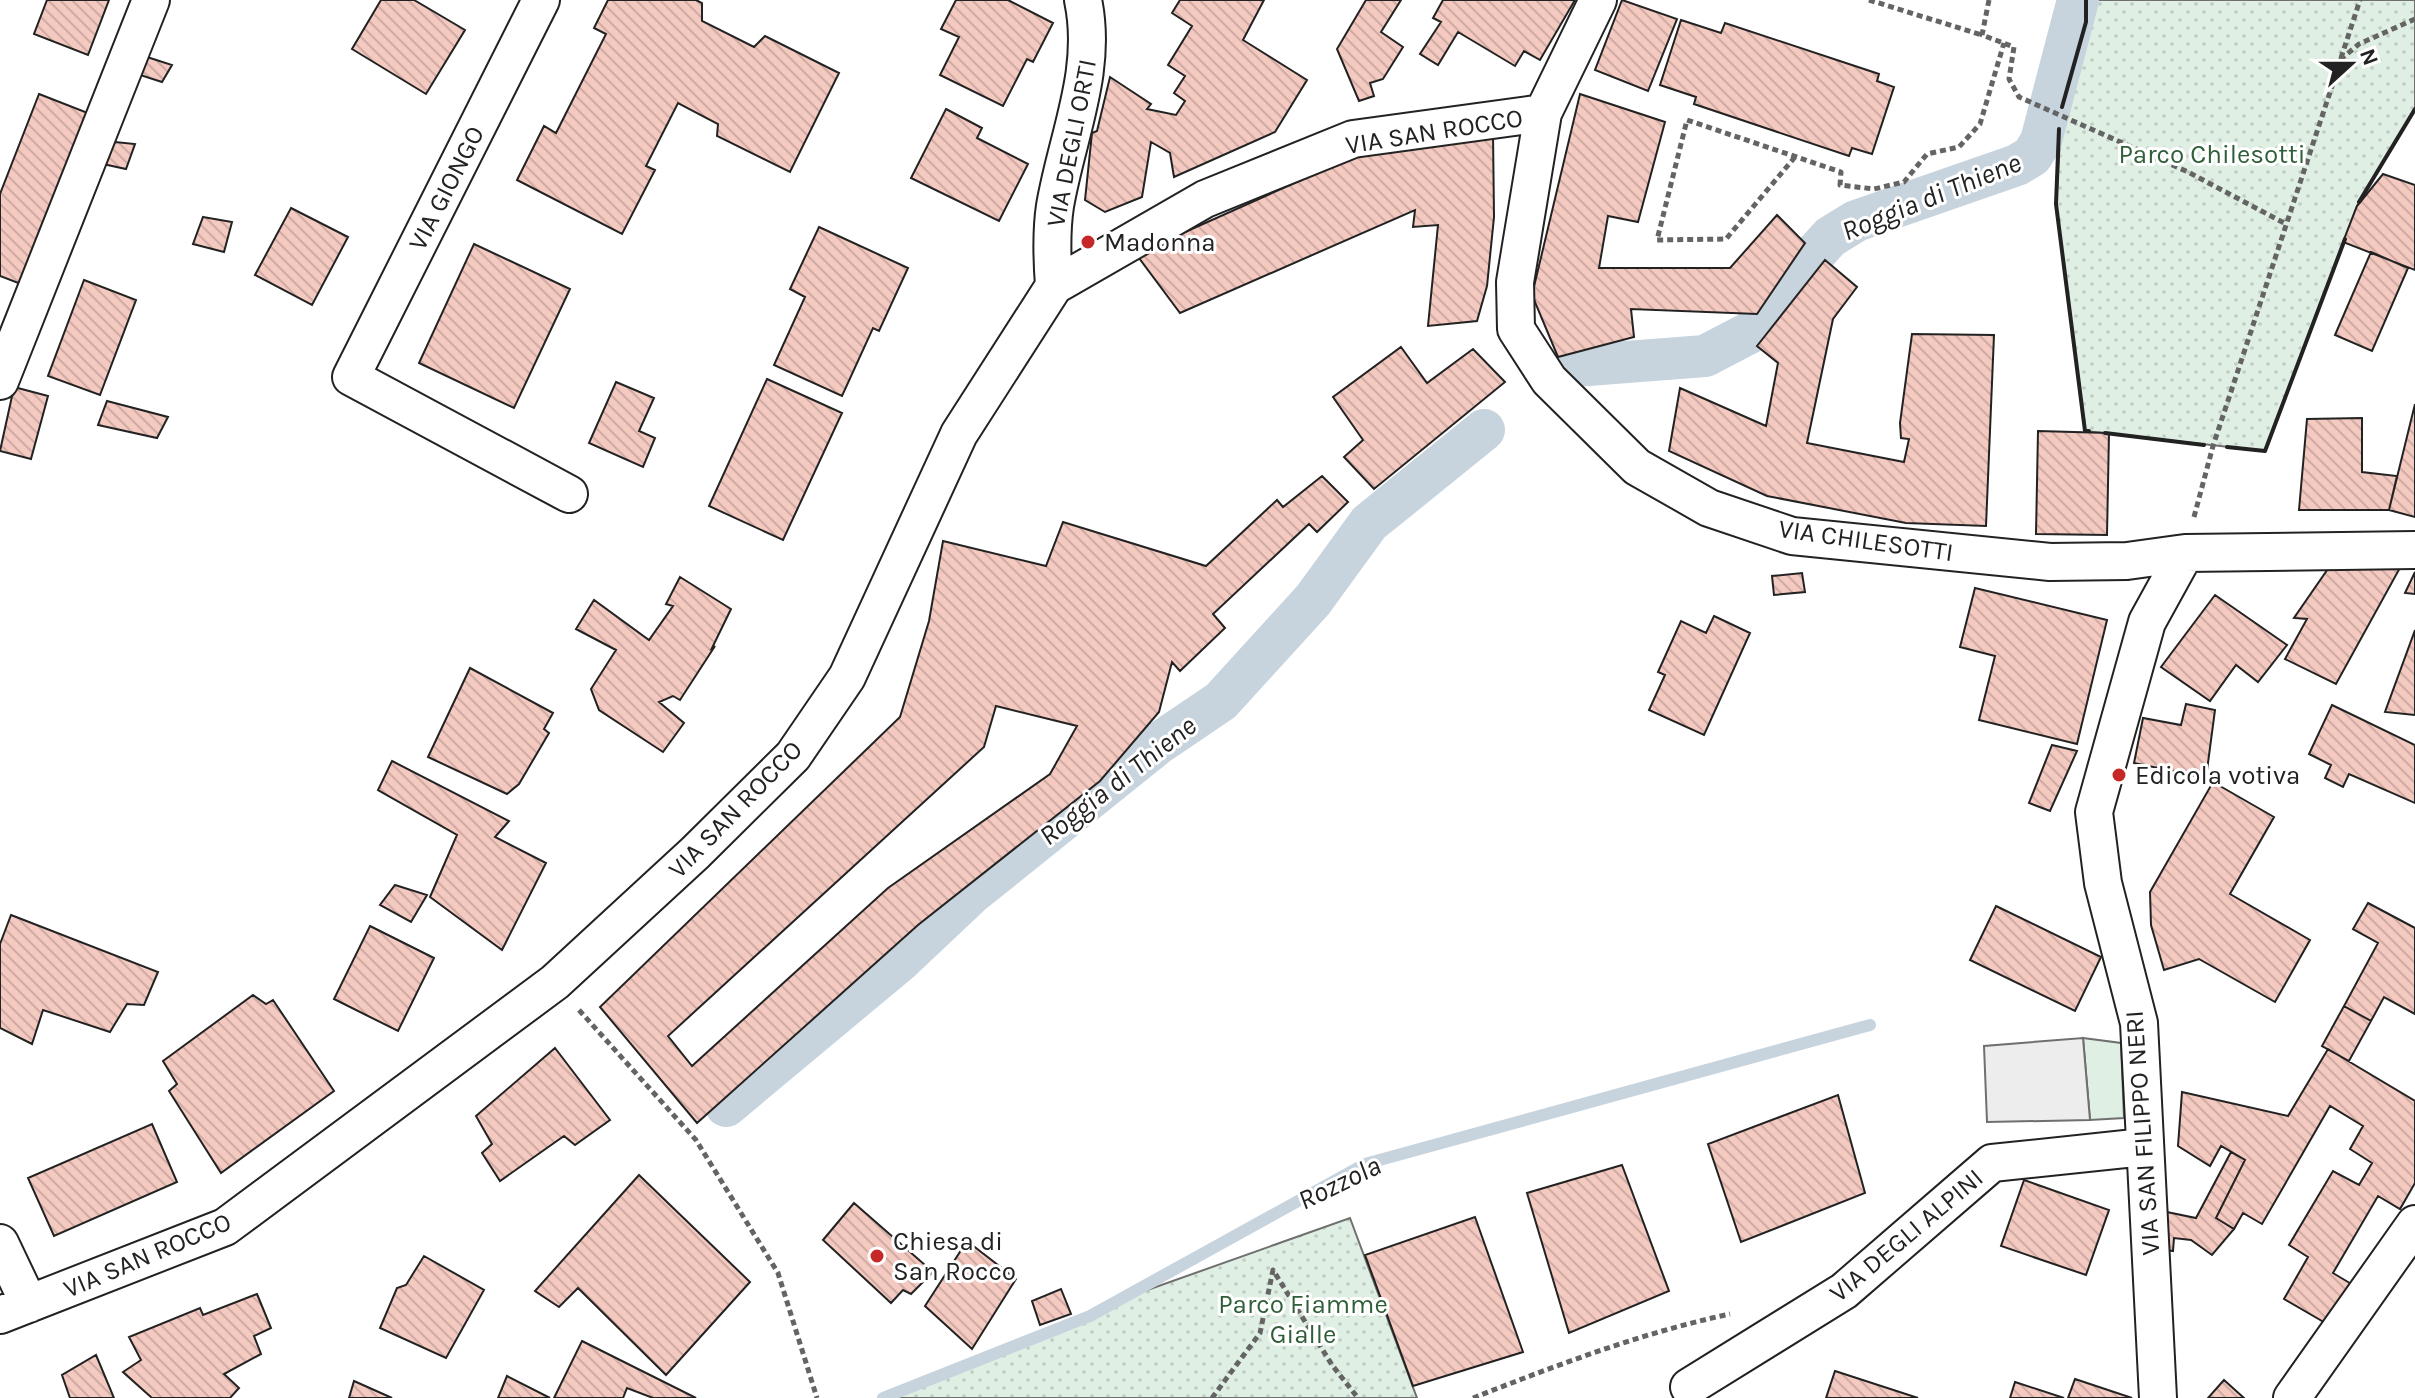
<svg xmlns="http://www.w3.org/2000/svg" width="2415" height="1398" viewBox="0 0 2415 1398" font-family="Karla,sans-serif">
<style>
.grass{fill:#e0efe3;stroke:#6f6f6f;stroke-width:2}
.park{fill:url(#park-dots);stroke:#6f6f6f;stroke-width:2}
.parking{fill:#ededed;stroke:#6f6f6f;stroke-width:2}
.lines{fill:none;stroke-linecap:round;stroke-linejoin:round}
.stream{stroke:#c7d3dd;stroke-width:12}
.canal{stroke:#c7d3dd;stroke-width:42}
.building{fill:url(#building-back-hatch);stroke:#222;stroke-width:2;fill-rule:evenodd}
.street-casing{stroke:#222;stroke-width:40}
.path{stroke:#646464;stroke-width:5;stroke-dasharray:6 4;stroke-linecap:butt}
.street{stroke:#fff;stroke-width:36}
.wall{stroke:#222;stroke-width:4}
.poi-dot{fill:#c62828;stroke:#fff;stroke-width:3}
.labels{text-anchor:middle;stroke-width:6;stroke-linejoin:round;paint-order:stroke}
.street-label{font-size:26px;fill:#222;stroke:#fff}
.park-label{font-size:26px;fill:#2f5e38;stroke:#fff}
.poi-label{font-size:26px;fill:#222;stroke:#fff;text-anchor:start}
.water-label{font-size:28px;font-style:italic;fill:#222;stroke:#fff}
</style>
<defs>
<pattern id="park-dots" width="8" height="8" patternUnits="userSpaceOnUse" patternTransform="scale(2)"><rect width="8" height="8" fill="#e0efe3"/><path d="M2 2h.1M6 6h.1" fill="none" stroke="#c0cdc2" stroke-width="1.8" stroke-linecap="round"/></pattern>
<pattern id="building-back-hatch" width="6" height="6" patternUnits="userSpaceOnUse" patternTransform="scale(2)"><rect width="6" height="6" fill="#f3c9c0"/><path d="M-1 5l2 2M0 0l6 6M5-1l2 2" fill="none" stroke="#d0aca5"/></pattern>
</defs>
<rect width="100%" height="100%" fill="#fff"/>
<path class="grass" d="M2083,1038L2121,1043L2124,1118L2090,1120Z"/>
<path class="park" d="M2086,0H2415V109L2357,206L2265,451L2085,431L2056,204L2062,107L2086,22Z
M1350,1218L1417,1398H890L1108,1304Z"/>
<path class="parking" d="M2083,1038L2090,1120L1987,1122L1984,1046Z"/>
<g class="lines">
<path class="stream" d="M883,1398L1090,1316L1365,1164L1870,1025"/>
<path class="canal" d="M1575,366L1705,356L1753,331L1767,307L1830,237L1856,221L2017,165L2032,156L2041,141L2078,0
M726,1106L901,960L971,894L1159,743L1221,701L1313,600L1369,523L1484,430"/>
</g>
<path class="building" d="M47,0H109L88,55L34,34Z
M381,0H414L465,30L426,94L352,49Z
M608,0H696L702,3V21L754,47L765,36L839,73L790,172L717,136L718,124L678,103L646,166L655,170L622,234L517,180L544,126L556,133L606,34L594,28Z
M956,0H1008L1053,23L1033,62L1027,59L1003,106L940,75L959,37L941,29Z
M1180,0H1264L1243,40L1307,80L1275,132L1174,177L1170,153L1151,142L1142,197L1105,212L1085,200L1092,133L1097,131L1110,77L1151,104L1147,109L1176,115L1185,101L1174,93L1185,76L1168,65L1192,26L1172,13Z
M1366,0H1401L1381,32L1403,47L1383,79L1370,83L1374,96L1359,101L1337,49Z
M1443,0H1575L1540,60L1524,51L1515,66L1458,32L1438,65L1420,54L1441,22L1433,18Z
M1622,0L1677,19L1648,91L1595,70Z
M1681,20L1721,33L1725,23L1879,74L1877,81L1894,87L1872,154L1852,148L1849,156L1694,104L1696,97L1660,85Z
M147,57L172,65L162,82L137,74Z
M39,94L93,115L26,286L0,276V194Z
M1580,94L1665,122L1638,222L1608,216L1599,268H1730L1777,215L1805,243L1757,314L1631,309L1634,337L1558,357L1532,295Z
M946,109L982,128L977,138L1028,164L999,221L911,178Z
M1493,133L1494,217L1487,286L1477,321L1428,326L1438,225L1413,227L1415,210L1180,313L1136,254L1346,160L1411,141Z
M115,142L135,144L126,169L103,164Z
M2383,174L2415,185V270L2343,242L2357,206Z
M291,208L348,237L312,305L255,275Z
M203,217L232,222L224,252L193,244Z
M819,227L908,268L879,331L873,328L842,396L774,365L805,297L790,289Z
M474,244L570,289L514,408L419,363Z
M2371,252L2408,268L2372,351L2335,335Z
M1825,260L1857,287L1833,319L1807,443L1904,462L1909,439L1901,438L1900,423L1912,334L1994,335L1986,526L1906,523L1767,496L1669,451L1680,388L1766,426L1778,363L1757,346Z
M84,280L136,300L100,395L48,376Z
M1401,347L1427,383L1473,349L1505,382L1374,489L1344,457L1363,440L1333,397Z
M767,379L842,413L783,540L709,506Z
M616,382L654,398L639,431L655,438L643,467L589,443Z
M14,387L48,396L31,459L0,451Z
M107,401L168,417L157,438L98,425Z
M2415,404V517L2389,510Z
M2362,418V472L2397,476L2389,510H2299L2307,419Z
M2038,431L2109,433L2107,535L2036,534Z
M1322,476L1348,502L1317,532L1309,524L1213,614L1225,628L1180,671L1172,662L1159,712L1100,781L918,925L697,1123L600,1007L900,717L929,621L943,541L1046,566L1063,522L1206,566L1277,500L1283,507ZM996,706L1077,726L1050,774L888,888L692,1066L668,1036L984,747Z
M2332,563L2401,566L2336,684L2285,659L2307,619L2294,618Z
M2415,572V594L2405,593Z
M1802,573L1805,592L1774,595L1772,576Z
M680,577L731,609L712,648L715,646L680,700L673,696L659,702L684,723L663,752L599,710L591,689L616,650L576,629L594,600L649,640L673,606L666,604Z
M1975,588L2107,620L2077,744L1979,720L1995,656L1960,647Z
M2215,595L2287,645L2258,682L2236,665L2210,701L2161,667Z
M1714,616L1750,633L1704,735L1649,710L1665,675L1658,672L1681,621L1706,633Z
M2415,630V715L2385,712Z
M470,668L553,713L544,729L549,733L519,784L507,794L428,757Z
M2186,704L2215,710L2206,778L2134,763L2143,718L2181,725Z
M2332,705L2415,745V803L2349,774L2343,787L2325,778L2331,765L2309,754Z
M2052,745L2077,751L2050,811L2029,803Z
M392,761L509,821L495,837L546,863L502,950L430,897L457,835L378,790Z
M2213,782L2274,817L2230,894L2310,940L2275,1002L2199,959L2164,970L2151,925L2150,892Z
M395,885L427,895L411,922L380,905Z
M2368,903L2415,928V1014L2384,997L2371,1021L2344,1006L2378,943L2353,929Z
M1996,906L2101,957L2075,1011L1970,960Z
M11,915L158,972L144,1005L127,1004L110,1032L43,1010L32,1044L0,1028V944Z
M370,926L434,958L398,1031L334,999Z
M253,995L266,1004L273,1000L334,1091L221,1173L169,1091L177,1084L163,1061Z
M2344,1006L2371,1021L2349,1061L2322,1046Z
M555,1048L610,1120L575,1145L564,1136L500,1181L482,1153L492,1144L476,1116Z
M2328,1049L2415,1101V1183L2400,1209L2378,1196L2333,1273L2358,1288L2334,1328L2284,1299L2308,1257L2289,1245L2333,1171L2359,1185L2372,1163L2350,1149L2363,1126L2330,1106L2262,1224L2243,1213L2234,1229L2216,1218L2245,1160L2221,1146L2210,1166L2178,1146L2182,1092L2288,1116Z
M1838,1095L1865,1193L1741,1242L1708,1144Z
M152,1124L177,1182L54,1236L28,1178Z
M2231,1152L2245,1160L2216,1218L2234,1229L2212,1255L2191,1240L2174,1238L2173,1251L2160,1249L2162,1211L2196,1218Z
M1622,1165L1669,1291L1569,1333L1527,1193Z
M639,1175L750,1282L666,1375L578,1288L559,1307L535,1291Z
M2024,1180L2109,1210L2086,1275L2001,1246Z
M854,1203L933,1272L911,1294L903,1290L891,1303L823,1240Z
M1475,1217L1523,1352L1413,1386L1365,1255Z
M967,1241L1016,1279L972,1349L925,1306Z
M424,1256L484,1290L446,1358L380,1328L397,1288L406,1285Z
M1061,1289L1071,1314L1040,1325L1032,1301Z
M257,1294L271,1328L254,1336L261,1354L224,1374L239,1388L230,1398H152L123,1372L141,1360L129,1337L200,1308L203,1315Z
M582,1341L696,1398H653L627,1388L623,1398H554Z
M96,1355L114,1398H70L62,1375Z
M1835,1371L1918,1398H1826Z
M507,1376L550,1398H498Z
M2075,1379L2132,1398H2068Z
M2224,1380L2244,1398H2208Z
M354,1381L392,1398H349Z
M2015,1382L2064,1398H2010Z"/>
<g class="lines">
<g class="street-casing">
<path id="street" d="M541,0L351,377L569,494
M1598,0L1543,113L1515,282L1516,329L1549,380L1637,467L1709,508L1792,536L2050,562L2127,561L2185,553L2415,550
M1054,286C1052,259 1051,232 1055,206C1067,136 1098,71 1083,0
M0,381L151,0
M0,1243L29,1304
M0,1315L225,1227L555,982L695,853L793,756L847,677L959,434L1054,286L1205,199L1353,139L1543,113
M1689,1387L1844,1291L1992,1163L2144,1147
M2158,1398L2139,1023L2103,883L2094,812L2147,622L2185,553
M2292,1398L2415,1224"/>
</g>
<path class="path" d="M1869,0L1982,35
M1989,0L1982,35L2014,47L2009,79L2019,97L2188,172L2286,224
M2341,58L2360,0
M1795,157L1726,239L1657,240L1687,120L1841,172L1840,185L1874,189L1904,182L1927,154L1959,147L1980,124L2004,43
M2194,517L2213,446L2341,59L2359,44L2415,19
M579,1010L696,1140L778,1273L817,1398
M1212,1398L1260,1333L1273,1270L1332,1365L1358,1398
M1473,1398C1557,1365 1641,1333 1730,1314"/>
<use href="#street" class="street"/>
<path class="wall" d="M2062,107L2086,22V0
M2059,129L2056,204L2085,431H2089
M2359,202L2415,109
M2105,433L2204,445
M2227,447L2265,451L2345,239"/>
</g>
<g class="poi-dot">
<circle cx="1088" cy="242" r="8"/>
<circle cx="2119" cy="775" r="8"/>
<circle cx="877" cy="1256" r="8"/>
</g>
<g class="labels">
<g class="street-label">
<text transform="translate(1434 131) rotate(-9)" y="9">VIA SAN ROCCO</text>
<text transform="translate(1071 143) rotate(-79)" y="9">VIA DEGLI ORTI</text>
<text transform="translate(446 188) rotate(-63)" y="9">VIA GIONGO</text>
<text transform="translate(1866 540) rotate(8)" y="9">VIA CHILESOTTI</text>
<text transform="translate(735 809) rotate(-46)" y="9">VIA SAN ROCCO</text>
<text transform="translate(2142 1133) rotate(-94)" y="9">VIA SAN FILIPPO NERI</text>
<text transform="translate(1906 1235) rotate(-40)" y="9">VIA DEGLI ALPINI</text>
<text transform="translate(147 1255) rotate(-23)" y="9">VIA SAN ROCCO</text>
</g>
<g class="park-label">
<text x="2212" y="163">Parco Chilesotti</text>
<text x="1303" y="1313">Parco Fiamme<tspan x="1303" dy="30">Gialle</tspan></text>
</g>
<g class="poi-label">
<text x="1104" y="251">Madonna</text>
<text x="2135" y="784">Edicola votiva</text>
<text x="893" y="1250">Chiesa di<tspan x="893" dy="30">San Rocco</tspan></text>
</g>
<g class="water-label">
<text transform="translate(1931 196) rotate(-22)" y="10">Roggia di Thiene</text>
<text transform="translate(1117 780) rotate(-38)" y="10">Roggia di Thiene</text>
<text transform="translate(1339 1182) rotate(-26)" y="10">Rozzola</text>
</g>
</g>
<g transform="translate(2351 64) rotate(69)" stroke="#ffffff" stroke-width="6" paint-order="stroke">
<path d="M0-6L14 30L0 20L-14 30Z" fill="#222222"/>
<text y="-12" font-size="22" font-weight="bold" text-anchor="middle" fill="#222222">N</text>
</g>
</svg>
